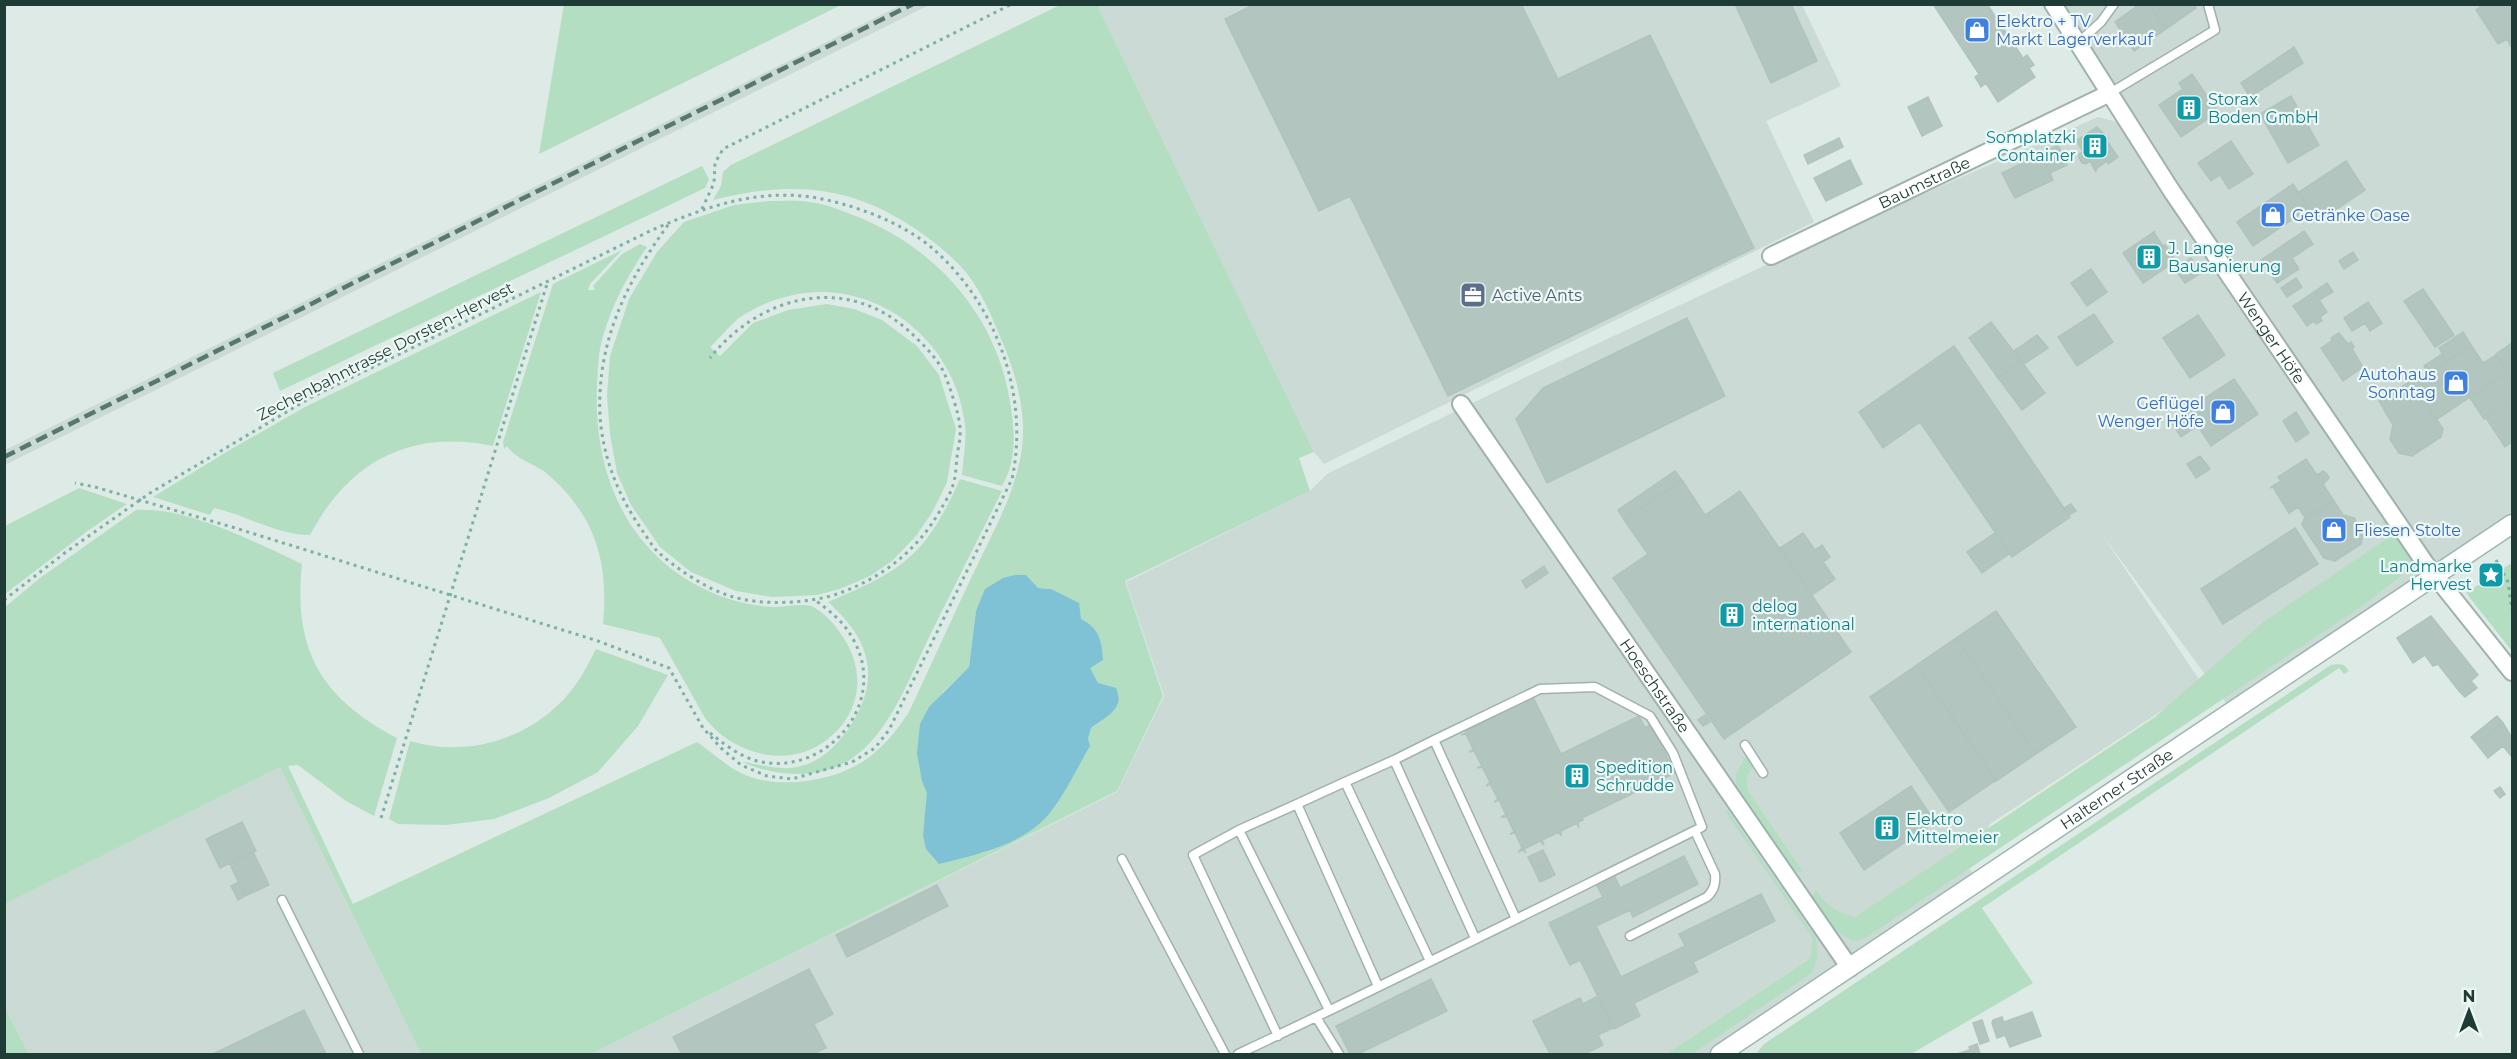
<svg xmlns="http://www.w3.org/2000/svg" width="2517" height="1059" viewBox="0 0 2517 1059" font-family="Montserrat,sans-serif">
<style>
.built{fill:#cbdad4}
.green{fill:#b3dec2;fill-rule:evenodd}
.water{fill:#7fc1d5}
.building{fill:#b2c5be;stroke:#afc4bd;stroke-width:1.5}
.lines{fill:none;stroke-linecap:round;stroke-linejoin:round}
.lane-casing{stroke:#a0b2ad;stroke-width:11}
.street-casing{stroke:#a0b2ad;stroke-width:20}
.secondary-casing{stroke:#9bb7af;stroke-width:21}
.path{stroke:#7bb1a4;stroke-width:3;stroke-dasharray:3 4.5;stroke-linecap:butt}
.lane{stroke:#fff;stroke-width:8}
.street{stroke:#fff;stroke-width:16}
.secondary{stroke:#fff;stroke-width:18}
.rail{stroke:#577771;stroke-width:4.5;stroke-dasharray:12 6;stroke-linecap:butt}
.labels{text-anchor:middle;stroke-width:4.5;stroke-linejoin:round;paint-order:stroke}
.shop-label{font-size:16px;fill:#366cbe;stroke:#edf7f3;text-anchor:start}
.culture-label{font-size:16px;fill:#0d838f;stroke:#edf7f3;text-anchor:start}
.street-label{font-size:16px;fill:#1e3b35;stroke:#edf7f3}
.service-label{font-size:16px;fill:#4e5e75;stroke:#edf7f3;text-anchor:start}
</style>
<rect width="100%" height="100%" fill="#ddeae5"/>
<path class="built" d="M901,5H929L5,465V450Z
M1097,5H1802L1841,86L1766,121L1814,222L1324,464L1314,452Z
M2053,5H2512V524L2232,711L2103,536L2202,684L1990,824L1967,866L1979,881L1720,1054H591L1117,792L1164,696L1126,582L1310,491L1327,474L1530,375L1826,237L2098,117L2117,122L2165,193Z
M280,767L421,1054H29L5,1008V904Z"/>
<path class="green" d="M564,4H841V5L539,154Z
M1060,5H1097L1314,452L1299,458L1310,491L1125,581L1163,696L1117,791L591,1054H421L280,767L5,904V607L40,578L136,510C186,506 257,543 302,564C293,650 321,698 397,738L374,816L346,801L298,765L288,766L353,904L697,742C712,752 727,767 743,774C780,791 842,781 873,754C888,742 899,727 909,712C931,665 952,618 974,572C992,534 1014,496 1021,454C1028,417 1016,372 1001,339C992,317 982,293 968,275C954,257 934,242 917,230C850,184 790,181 713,200L721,186L723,172L731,165ZM1038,588L1051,589L1081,620L1089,667L1098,683L1109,688L1099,722L1091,728L1088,739L1031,829L982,853L923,835L942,693L969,667L976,611Z
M702,166L709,179L705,188L280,391L273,373Z
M769,201C782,201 797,200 810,202C826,204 843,211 858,217C936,248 997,316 1010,402C1015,430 1017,461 1002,486L962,475C963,459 967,441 965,425C956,339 871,273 785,297C771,300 751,310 739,318C729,326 720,338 710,347L720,356L753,323L788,310L827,304L854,309L882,320L917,346L939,375L956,429L947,482L933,511L916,536L892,561L870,576L840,589L817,595L772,597L736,591L691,572L660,547L631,505L617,473L610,434L607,396L610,356L629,299L657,252L684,222L734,205Z
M640,244L647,247C628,275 611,306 602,340C598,354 598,371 597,385C593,471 625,550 704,589C724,599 748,605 770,607C782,608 799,603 811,606C821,610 832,621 838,630C865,664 865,709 829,738C791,770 734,756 705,718L660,638L603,624C609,561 595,514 545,472C533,463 515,459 507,446L504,449L503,442L553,284L622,250L590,284L588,290H595L593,286L622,254Z
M541,292L493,446C409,429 349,462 310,535C278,535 246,515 214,508L210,515L153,497L228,451L305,407Z
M960,479L1002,491C979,537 956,583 933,629C912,671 891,733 851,759C819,780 776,777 742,762C762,764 780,772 801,766C821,761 835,747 847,731C882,681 872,641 828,602C904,570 925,556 960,479Z
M79,488L127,504L86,532L5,594V526Z
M2385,521L2413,556V565L2406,572L2365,604L1864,939L1853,941L1835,930L1811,898L1816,890C1826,905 1836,913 1855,917L2155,717L2266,620L2388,538L2382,522Z
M2510,564L2512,567V651L2466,593Z
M596,649L668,675L638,726L598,772L549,798L494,819L446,825L398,824L389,819L410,741C462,757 521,742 560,703C576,688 586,669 596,649Z
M2338,664L2344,665L2349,671L2344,674L2339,668L1982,908L2033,983L1911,1054H1756L1764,1044L2331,665Z
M1746,756L1754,766C1747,775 1745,780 1748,791L1803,872H1794L1737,793L1736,774Z
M1725,811H1728L1816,938L1818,956L1812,973L1692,1054H1667L1810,959L1813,939Z
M4,1008H5L29,1054H5Z"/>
<path class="water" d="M1015,575H1026L1038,588L1051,589L1079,603L1081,619C1099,628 1102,641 1103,660L1090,668L1098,683L1116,688C1126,709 1105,717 1091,728L1088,739L1090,746C1077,768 1065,794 1049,814C1023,845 975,855 939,864L926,849L923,835L927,793L922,781L917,753L920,724L929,707L969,667L976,611L985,589L1003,578Z"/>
<path class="building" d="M1255,4H1521L1558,79L1650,35L1754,248L1448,396L1350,196L1319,211L1225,19Z
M1735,4H1791L1817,61L1771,83Z
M1933,4H1987L2023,58L2027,55L2034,65L2029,68L2035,77L1998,102L1986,83L1981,87L1975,77L1979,74Z
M2140,4H2149L2166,29L2134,51L2115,22Z
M2149,4H2194L2196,8L2166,29Z
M2484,4H2512V48L2507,39L2498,44L2476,10Z
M2294,47L2303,63L2250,97L2241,83Z
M2192,74L2218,112L2181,137L2159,105L2183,89L2179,83Z
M2291,96L2319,145L2288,163L2260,114Z
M1928,97L1942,126L1922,136L1908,107Z
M2097,127L2108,138L2107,141L2118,157L2108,164L2107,161L2096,169V172L2090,161L2086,164L2082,163L2079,158V154L2083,151L2076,141Z
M1839,138L1843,147L1808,164L1804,155Z
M2231,141L2253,174L2229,189L2220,175L2211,181L2198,163Z
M2058,145L2067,165L2050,173L2041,154Z
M2041,154L2053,180L2015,198L2002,173Z
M1850,160L1862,184L1826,201L1814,178Z
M2346,161L2365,190L2318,222L2299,192Z
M2293,184L2309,208L2253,246L2237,222Z
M2155,231L2154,233L2163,246L2165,245L2176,261L2143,283L2123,253Z
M2304,231L2313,244L2292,258L2299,269L2277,283L2261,260Z
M2353,252L2358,260L2344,269L2339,261Z
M2191,258L2201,273L2185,283L2175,269Z
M2091,269L2107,292L2087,306L2071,283Z
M2296,278L2302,287L2287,297L2281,288Z
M2327,283L2333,292L2319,300L2314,292Z
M2423,289L2454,335L2435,347L2404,301Z
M2314,292L2327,312L2320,317L2322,321L2316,324L2314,321L2307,326L2293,306Z
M2368,302L2382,323L2370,331L2365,323L2352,331L2344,318Z
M2094,314L2113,342L2077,366L2058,337Z
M2198,315L2225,355L2190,378L2163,338Z
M1687,318L1725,396L1547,483L1516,419L1543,388Z
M1991,322L2021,361L1998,378L1969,338Z
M2463,332L2471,345L2447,361L2439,348Z
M2339,333L2348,344L2351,342L2354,347L2352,349L2363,367L2343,381L2321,348L2332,341L2331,338Z
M2037,335L2048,348L2024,364L2014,351Z
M2512,343V380L2496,354Z
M2471,345L2483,363L2496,355L2507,372L2436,420L2412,384Z
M1954,346L2070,517L2012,557L1920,422L1883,448L1859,412Z
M2442,354L2447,361L2429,373L2424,366Z
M2021,361L2045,393L2022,410L1998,378Z
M2507,372L2512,380V400L2484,419L2470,398Z
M2234,379L2258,414L2211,446L2187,410Z
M2411,381L2443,429L2441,437L2412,456L2399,453L2390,439L2393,425L2379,401Z
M2512,400V442L2505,447L2486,418Z
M2187,411L2197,426L2181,437L2171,421Z
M2296,412L2309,433L2296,442L2283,421Z
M2200,456L2210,469L2196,478L2187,464Z
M2306,459L2317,475L2323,471L2327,474L2329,478L2323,484L2334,501L2306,519L2298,507L2288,514L2289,513L2273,487L2270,488L2281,481L2278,477Z
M1675,471L1682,480L1624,520L1618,510Z
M1682,480L1705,515L1740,491L1851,652L1724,739L1613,578L1648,554L1624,520Z
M2334,501L2343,515L2354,518L2363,532L2361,544L2335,561L2324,558L2302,525L2304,519Z
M2071,504L2076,511L2069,515L2064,508Z
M2295,528L2318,564L2223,624L2201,589Z
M1803,533L1815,550L1822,545L1830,557L1823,562L1835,579L1812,595L1780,548Z
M1995,533L2010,553L1982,573L1967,552Z
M1544,566L1548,573L1526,588L1522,581Z
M1996,611L2076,727L2036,754L1956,638Z
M2431,616L2478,675L2459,691L2438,664L2433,666L2425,655L2413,663L2397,638Z
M1956,638L2036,754L1996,781L1917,665Z
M1917,665L1996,780L1949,812L1870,697Z
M2471,681L2477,688L2465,697L2459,691Z
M1534,699L1561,754L1639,716L1645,728L1651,724L1675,773L1582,818L1583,820L1578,822L1579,828L1577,823L1561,831V836L1559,832L1542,840L1544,845L1540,841L1524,849L1526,853L1523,850L1518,852L1522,848L1515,833L1510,834L1514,832L1507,817H1501L1506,815L1499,800L1494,802L1498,799L1490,784L1486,786L1490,782L1482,767L1477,768L1482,766L1474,751L1469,752L1473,749L1466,734L1461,735L1466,733L1465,731Z
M1705,715L1710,722L1703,726L1698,720Z
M2497,716L2503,723L2477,744L2471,737Z
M2503,723L2512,738V757L2503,746L2488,758L2477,744Z
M1911,786L1935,822L1864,870L1840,833Z
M2500,787L2505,794L2500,798L2494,791Z
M242,822L256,851L220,868L206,839Z
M1543,850L1549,862L1534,869L1528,857Z
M253,852L269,885L245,896L230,864Z
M1684,856L1698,884L1633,917L1630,910L1596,926L1621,977L1685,946L1679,934L1761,894L1775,921L1693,962L1698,972L1634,1003L1640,1016L1614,1029L1580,960L1570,965L1549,923L1603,897L1597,886L1615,877L1620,888Z
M1549,862L1555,875L1540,882L1534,869Z
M239,882L245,896L238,900L231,886Z
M937,885L948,906L847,957L836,935Z
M809,969L833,1014L814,1024L826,1048L813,1054H682L673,1037Z
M1431,979L1447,1011L1358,1054H1350L1336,1026Z
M1598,996L1613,1028L1598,1035L1603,1045L1584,1054H1550L1533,1021L1580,998L1583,1004Z
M304,1010L326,1054H213Z
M2032,1012L2041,1036L2010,1047L2005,1035L1997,1038L1992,1023L1993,1020L2002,1017L2004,1022Z
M1982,1020L1989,1041L1980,1044L1973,1023Z
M1977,1044L1980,1054H1957L1970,1050L1969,1047Z"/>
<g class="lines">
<g class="lane-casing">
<path id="lane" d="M2078,43L2101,22L2114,4
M2110,93L2215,30L2208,4
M1434,740L1394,760L1475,938
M1745,745L1763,773
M1394,760L1345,782L1430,961
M1345,782L1297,804L1378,986
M1297,804L1239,830L1329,1010
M1239,830L1193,855L1278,1036
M1122,859L1225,1054
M282,900L359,1054
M1630,936L1707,897C1714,890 1716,884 1715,874L1695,831
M1316,1017L1339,1054
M1238,1054C1394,981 1548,903 1702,827L1673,753L1650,716L1595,687L1540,689L1434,740L1516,919"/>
</g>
<g class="street-casing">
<g id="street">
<path id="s1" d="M2053,4L2171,190L2425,563L2512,672"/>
<path id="s2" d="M1771,256L2110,93"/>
<path id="s3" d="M1461,404L1850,968"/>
</g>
</g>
<g class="secondary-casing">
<g id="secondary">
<path id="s4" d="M1720,1054L2512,524"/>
</g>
</g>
<path class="path" d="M702,209L714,183L715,163L723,149L1012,4
M668,225C631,276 603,329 600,393C597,442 614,490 642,530C647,537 652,546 658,552C677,569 705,588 730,596C761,606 809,604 840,593C883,577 918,550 941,509C945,502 951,493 953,485C956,476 956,466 957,457C958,448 961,438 960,429C960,416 950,388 945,375C939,360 923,344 910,332C846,273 760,295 710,358
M2496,560L2508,582L2512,610
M4,600L66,552L140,500L150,493L310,398L652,230C703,208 754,189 811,197C850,203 902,222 932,248C996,303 1030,396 1012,479L889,730L875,748L852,762L792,779L767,776L741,765L721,748L703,728L669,668L598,641L232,527L95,487L75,483
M710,733C724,744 739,756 757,761C826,778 890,703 853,639C844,622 830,611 815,600
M381,818L547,284"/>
<use href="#lane" class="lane"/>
<use href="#street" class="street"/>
<use href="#secondary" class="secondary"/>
<path class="rail" d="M4,457L913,4"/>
</g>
<defs>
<g id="shop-square" transform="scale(1.35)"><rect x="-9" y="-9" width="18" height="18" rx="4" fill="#3f7fe0" stroke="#edf7f3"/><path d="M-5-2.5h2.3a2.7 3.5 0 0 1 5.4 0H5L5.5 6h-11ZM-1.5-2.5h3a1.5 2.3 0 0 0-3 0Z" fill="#fff"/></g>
<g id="building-square" transform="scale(1.35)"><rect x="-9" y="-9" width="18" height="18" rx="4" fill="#0f9aa8" stroke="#edf7f3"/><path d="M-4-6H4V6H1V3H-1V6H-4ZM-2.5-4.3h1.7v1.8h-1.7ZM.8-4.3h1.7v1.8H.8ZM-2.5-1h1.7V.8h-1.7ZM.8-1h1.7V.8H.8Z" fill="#fff"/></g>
<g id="office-square" transform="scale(1.35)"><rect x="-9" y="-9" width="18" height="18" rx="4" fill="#5c6f8a" stroke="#edf7f3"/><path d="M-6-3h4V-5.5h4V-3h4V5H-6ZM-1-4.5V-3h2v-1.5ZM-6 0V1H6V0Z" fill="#fff"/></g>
<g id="sight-square" transform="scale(1.35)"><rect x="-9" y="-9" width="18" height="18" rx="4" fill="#0f9aa8" stroke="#edf7f3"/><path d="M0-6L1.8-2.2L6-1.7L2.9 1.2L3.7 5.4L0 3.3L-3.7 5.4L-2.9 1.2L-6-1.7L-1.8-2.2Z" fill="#fff"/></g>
</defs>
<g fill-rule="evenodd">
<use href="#shop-square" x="1977" y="30"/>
<use href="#building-square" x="2189" y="108"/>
<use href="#building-square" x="2095" y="146"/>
<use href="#shop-square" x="2273" y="215"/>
<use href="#building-square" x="2149" y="257"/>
<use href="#office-square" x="1473" y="295"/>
<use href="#shop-square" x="2456" y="383"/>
<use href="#shop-square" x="2223" y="412"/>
<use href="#shop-square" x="2334" y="530"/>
<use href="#sight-square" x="2491" y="575"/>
<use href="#building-square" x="1732" y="615"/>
<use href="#building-square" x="1577" y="776"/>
<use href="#building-square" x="1887" y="828"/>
</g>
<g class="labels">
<g class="shop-label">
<text x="1996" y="27">Elektro + TV<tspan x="1996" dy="18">Markt Lagerverkauf</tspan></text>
<text x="2292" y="221">Getränke Oase</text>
<text x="2436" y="380" text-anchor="end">Autohaus<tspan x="2436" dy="18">Sonntag</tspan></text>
<text x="2204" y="409" text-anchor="end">Geflügel<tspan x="2204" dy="18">Wenger Höfe</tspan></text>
<text x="2354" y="536">Fliesen Stolte</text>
</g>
<g class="culture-label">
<text x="2208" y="105">Storax<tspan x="2208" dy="18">Boden GmbH</tspan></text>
<text x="2076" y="143" text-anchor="end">Somplatzki<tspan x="2076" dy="18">Container</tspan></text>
<text x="2168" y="254">J. Lange<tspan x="2168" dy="18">Bausanierung</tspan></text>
<text x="2472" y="572" text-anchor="end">Landmarke<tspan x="2472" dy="18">Hervest</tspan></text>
<text x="1752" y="612">delog<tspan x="1752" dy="18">international</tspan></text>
<text x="1596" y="773">Spedition<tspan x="1596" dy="18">Schrudde</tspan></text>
<text x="1906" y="825">Elektro<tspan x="1906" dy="18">Mittelmeier</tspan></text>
</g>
<g class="street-label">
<text dy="6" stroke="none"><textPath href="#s2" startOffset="170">Baumstraße</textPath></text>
<text dy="6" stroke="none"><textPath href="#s1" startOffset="399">Wenger Höfe</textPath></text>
<text transform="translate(385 351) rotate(-27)" y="6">Zechenbahntrasse Dorsten-Hervest</text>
<text dy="6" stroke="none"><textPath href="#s3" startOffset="342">Hoeschstraße</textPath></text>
<text dy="6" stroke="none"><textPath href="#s4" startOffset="477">Halterner Straße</textPath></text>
</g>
<g class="service-label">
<text x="1492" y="301">Active Ants</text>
</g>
</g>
<rect width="2517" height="1059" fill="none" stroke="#1e3b35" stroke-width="12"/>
<g transform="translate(2469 1011)" stroke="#edf7f3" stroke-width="4.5" paint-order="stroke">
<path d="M0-4.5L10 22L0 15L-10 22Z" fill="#1e3b35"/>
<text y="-9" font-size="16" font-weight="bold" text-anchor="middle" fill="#1e3b35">N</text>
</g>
</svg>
